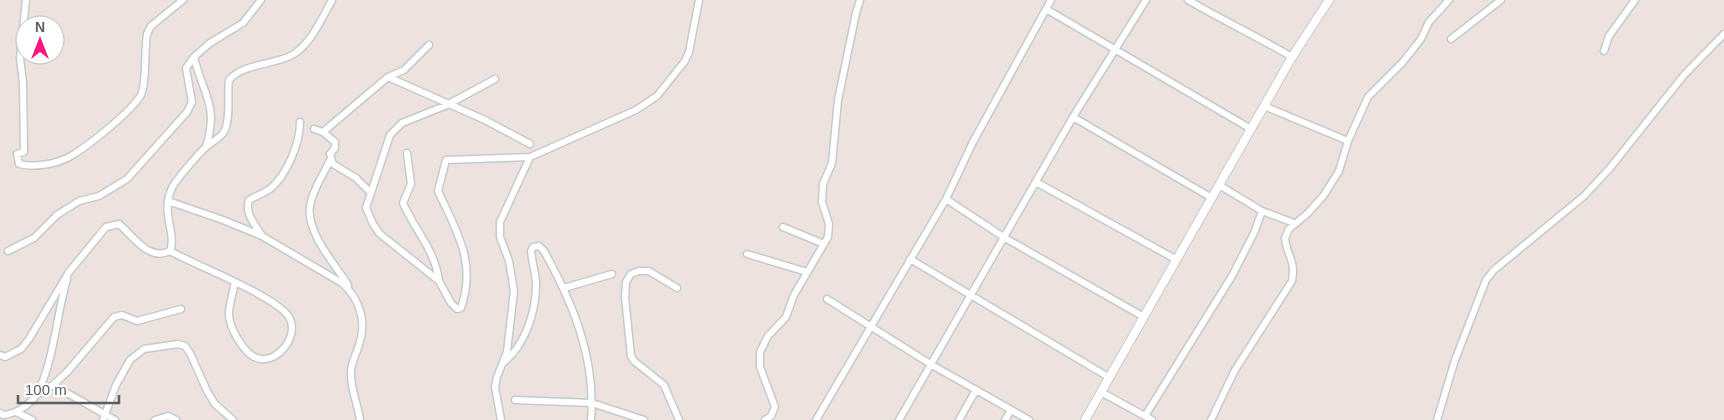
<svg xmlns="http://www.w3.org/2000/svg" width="1724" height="420" viewBox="0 0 1724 420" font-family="Arial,sans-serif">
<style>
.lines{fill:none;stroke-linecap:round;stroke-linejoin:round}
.minor-casing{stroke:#c3cbcc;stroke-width:9}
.tertiary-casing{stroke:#c3cbcc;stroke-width:10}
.minor{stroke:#fff;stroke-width:6}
.tertiary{stroke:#fff;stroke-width:8}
</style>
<rect width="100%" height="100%" fill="#ede2de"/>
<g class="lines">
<g class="minor-casing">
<path id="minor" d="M26,0L20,58L23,83L24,152L17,154L19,164C34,168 57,164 71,156C88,146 131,112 141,95C147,82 144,50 147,34L151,26L183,0
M1188,0C1222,20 1258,37 1292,57
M1046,9L1251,129
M1451,39L1501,0
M1604,51L1609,36L1635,0
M388,77L485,120L530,144
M495,79L447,105L402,123L390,135L366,208L373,224L380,234L439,281L451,303L457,309L461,308C477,262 456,230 438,191L446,160L530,157L636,110L657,96L685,61L689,52L699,0
M1264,106L1348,141
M1073,117L1212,198
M314,129L323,132L388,77L404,70L429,45
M323,132L335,142V148L330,154L333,164L356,178L371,193
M206,147C219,105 203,95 194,57L210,43L243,23L261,0
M407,153L411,184L403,203C416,232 435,250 439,281
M330,160C324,174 312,190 310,206C306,233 335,264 348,285
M1036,182L1177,260
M1219,185L1262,211L1294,223
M946,199L1005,238L1144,317
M168,201L223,220L262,236L342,283C360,299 367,322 359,345C356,355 350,364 351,375C351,390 358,405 360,420
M783,227L824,244
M262,236C256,225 244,214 249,200C256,196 264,193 270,189C287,175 300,143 300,122
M8,251L34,238L57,215L79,201L99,196L127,179L187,112L192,102L186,68L194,57
M170,251C195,265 276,296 289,317C295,327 291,340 284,348C278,355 270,360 261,359C245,358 228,326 229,312C230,302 233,292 235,282
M747,254L807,272
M910,259L1110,378
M564,288L612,274
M677,288L649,271H639L631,274L626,282L625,297L631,356L634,361L664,385L679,420
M827,299L932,365L1029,420
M0,355L5,357L21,349L29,339L69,272L106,227L119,224C133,236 149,262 170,251C177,234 160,213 172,188C175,181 199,153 206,147C213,140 221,139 225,130C231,115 227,96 229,80C245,62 274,66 294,54C312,42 322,18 332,0
M504,362C525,345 536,312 536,285C536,274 532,262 531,251L533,247L539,246L544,251C573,303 596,359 591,420
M53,385L115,420
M1101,392L1152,420
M35,396L53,385L68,371L114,317L122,315L137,321L181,309
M515,400L592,403L644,420
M16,412L32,420
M0,413L3,415C15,414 29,406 36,395C53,368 57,312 67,279
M1145,416L1232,276L1254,233L1262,211
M103,420L116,385L130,360L144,349L178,344L185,346L190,353L207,391L215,404L233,420
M155,420L168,416L176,420
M501,420L495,387L497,377L507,352L514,291L509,261L500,237V222L530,157
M765,420L771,416L775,407L760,367V352L768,336L786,317L794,295L828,237L829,224L822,202L823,184L832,163L838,100L856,13L860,0
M816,420L946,199L973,142L1051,0
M899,420L1073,117L1146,0
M959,420L976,390
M1005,420L1011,410
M1211,420L1235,370L1292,281C1296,260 1287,257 1285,238L1289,229L1308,213L1324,195L1339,171L1348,141L1368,97L1402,63L1421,39L1429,22L1449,0
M1437,420L1455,360L1486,280L1494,270L1584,196L1610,168L1684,75L1724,34"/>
</g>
<g class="tertiary-casing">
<path id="tertiary" d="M1085,420L1292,57L1329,0"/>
</g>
<use href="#minor" class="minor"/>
<use href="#tertiary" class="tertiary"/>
</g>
<g transform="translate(40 40)"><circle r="24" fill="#ffffff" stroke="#bcc0c0"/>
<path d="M0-4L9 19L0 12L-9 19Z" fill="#fc157b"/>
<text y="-8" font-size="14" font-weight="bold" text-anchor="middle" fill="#586162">N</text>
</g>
<path d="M18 395v8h101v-8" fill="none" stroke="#586162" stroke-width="2.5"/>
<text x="25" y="395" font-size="15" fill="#586162" stroke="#ffffff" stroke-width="4" paint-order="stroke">100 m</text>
</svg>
